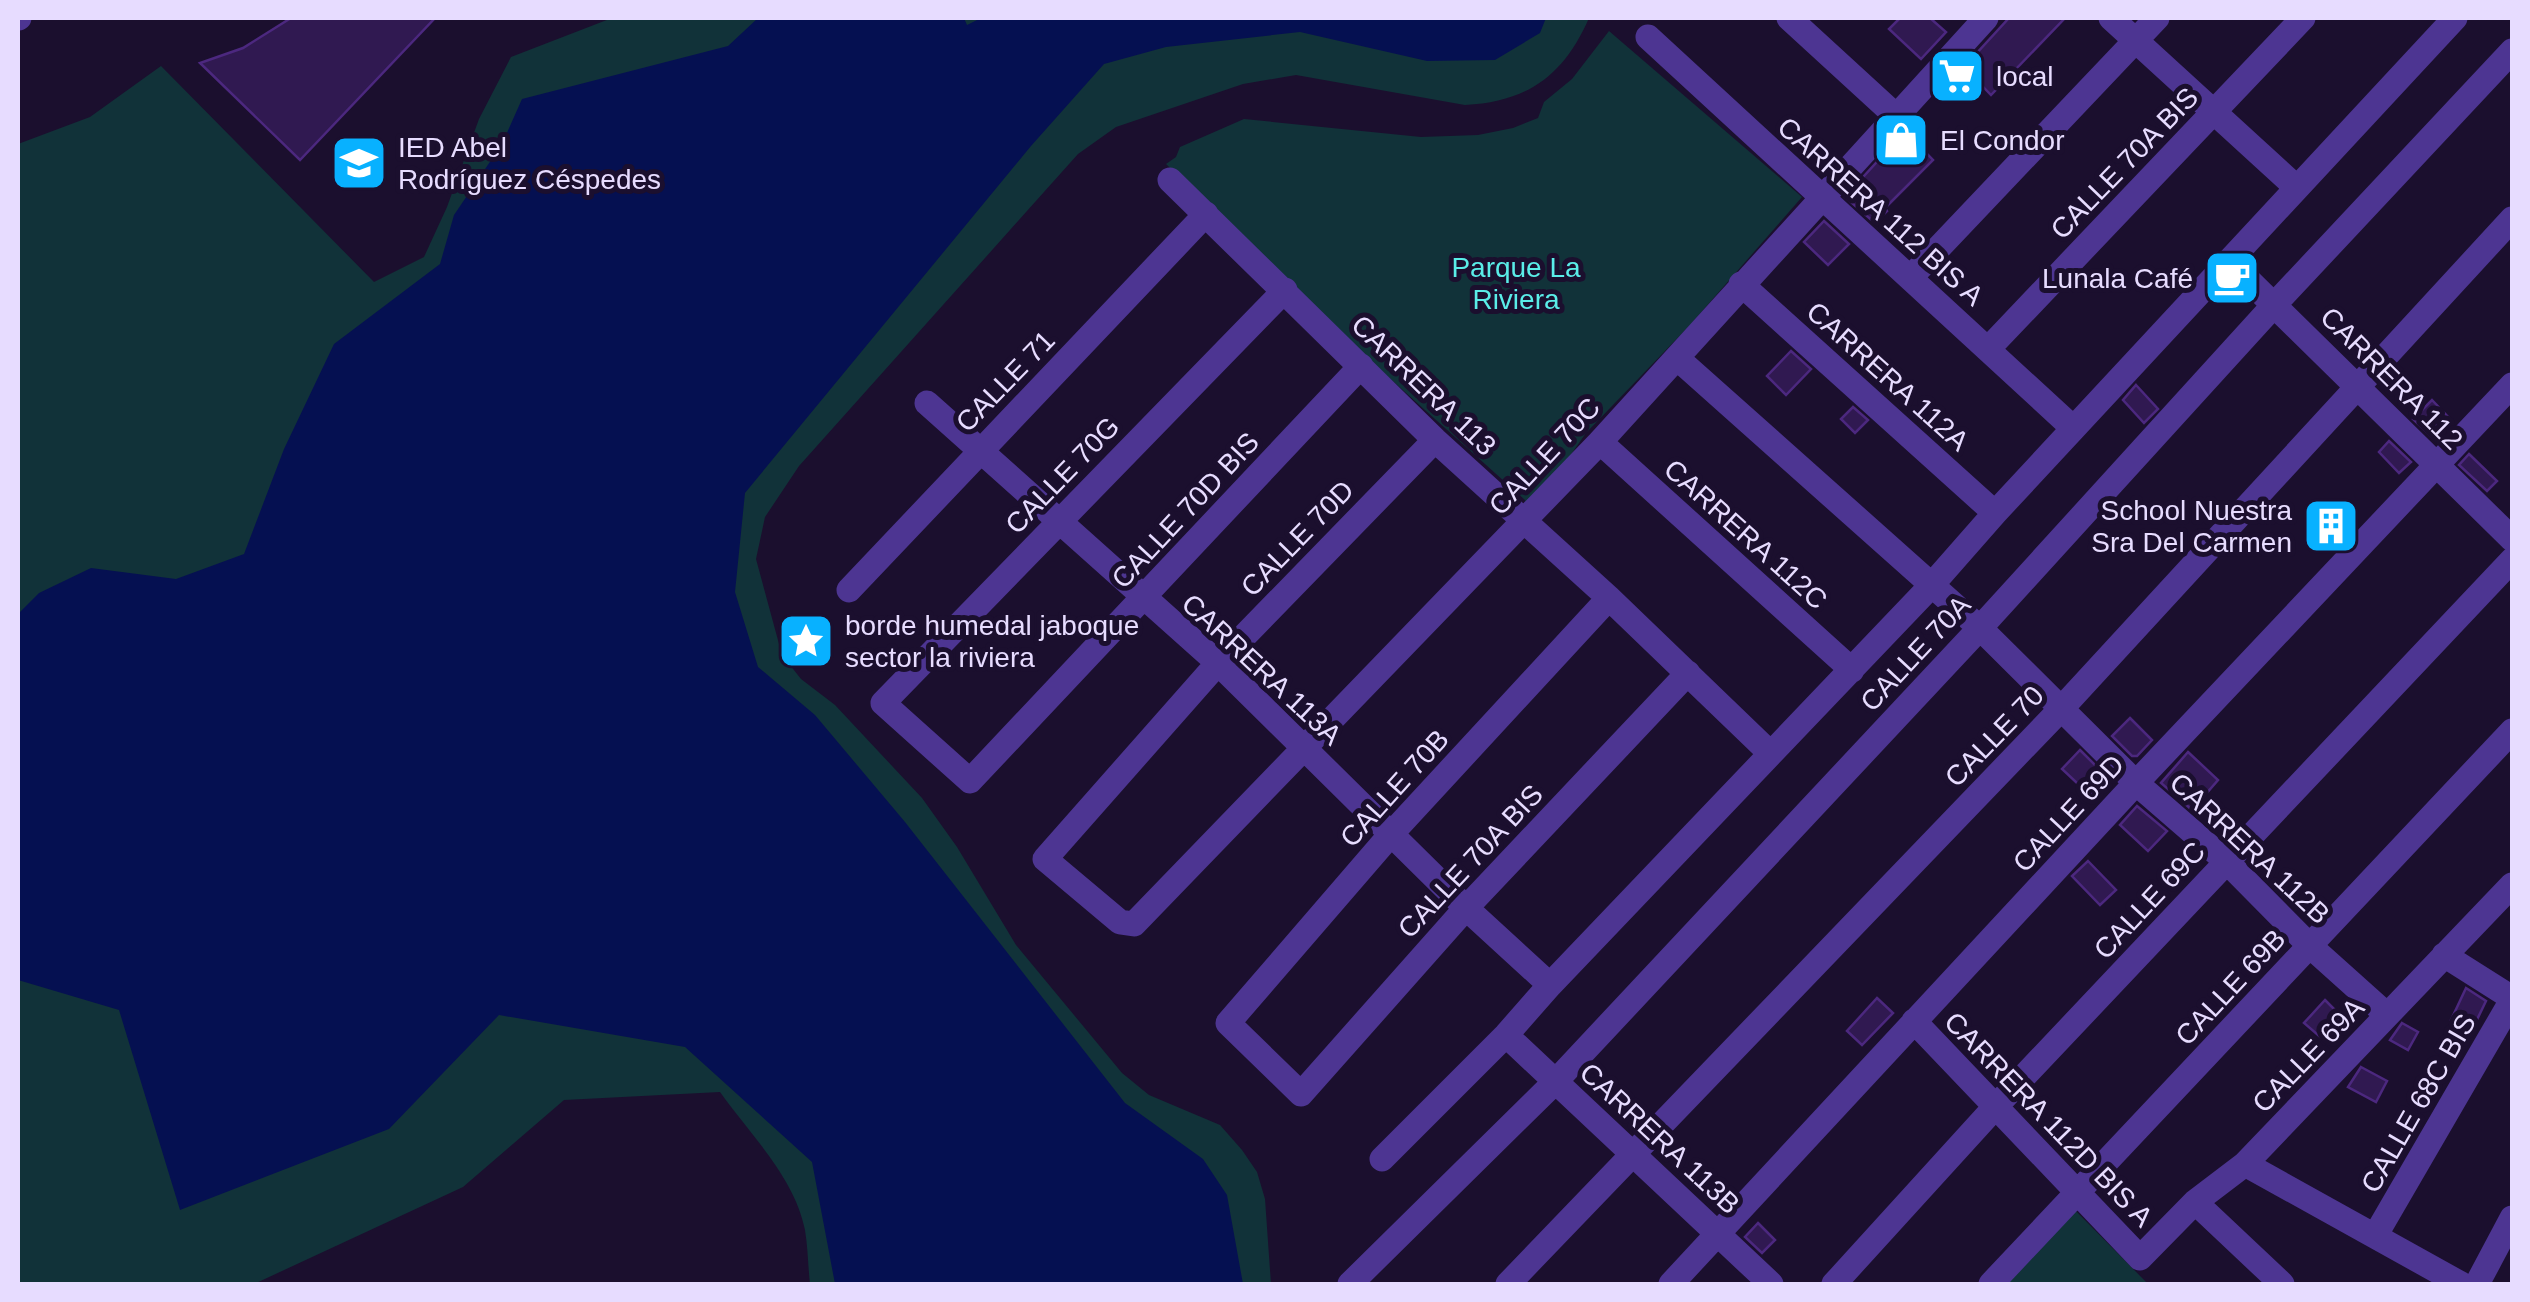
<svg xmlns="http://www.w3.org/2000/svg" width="2530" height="1302" viewBox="0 0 2530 1302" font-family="Helvetica,sans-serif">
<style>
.green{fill:#113239}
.water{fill:#051051}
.building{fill:#301951;stroke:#4c287f;stroke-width:2.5}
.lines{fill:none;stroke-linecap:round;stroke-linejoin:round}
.minor{stroke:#4d3592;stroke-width:25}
.labels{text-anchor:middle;stroke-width:10;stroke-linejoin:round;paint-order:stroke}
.poi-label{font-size:28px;fill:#e7dcff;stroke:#1b0f2e;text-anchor:start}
.street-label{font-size:28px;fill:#e7dcff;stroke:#1b0f2e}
.park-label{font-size:28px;fill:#5aede8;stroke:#1b0f2e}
</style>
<rect width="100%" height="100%" fill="#1b0f2e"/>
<path class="green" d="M612,18H1589C1564,75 1528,102 1465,105L1296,75L1243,84L1116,127L1078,154L799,466L765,517L756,559L782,655L801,679L835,705L922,798L957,847L1016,945L1122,1073L1149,1095L1220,1125L1242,1150L1257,1172L1265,1199L1271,1284H810C808,1267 808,1248 805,1230C795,1178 750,1134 720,1092L564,1100L463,1187L254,1284H18V144L90,117L161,66L374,282L424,257L447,207L479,119L511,57Z
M1609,31L1802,197L1690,325L1586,433L1523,523L1525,500L1366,357L1166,164L1176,157L1180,147L1244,119L1421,137L1478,135L1513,128L1538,118L1544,102L1572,79Z
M2069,1204L2148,1284H1993Z"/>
<path class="water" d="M758,18H964L967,25L981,18H1546L1540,33L1495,60L1427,61L1300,32L1166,47L1104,64L1031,146L745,493L735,592L758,667L815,715L905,822L1125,1103L1203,1159L1227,1195L1243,1284H835L812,1162L685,1047L499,1015L389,1129L180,1210L119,1010L18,980V614L39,593L91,568L176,579L244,554L284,449L334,344L440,264L454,215L502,144L522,99L728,46Z"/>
<path class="building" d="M291,18H435L300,160L200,63L243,48Z
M1900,18H1930L1946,32L1921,59L1889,29Z
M2009,18H2065L1991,95L1964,67Z
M1905,131L1933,160L1885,208L1887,211L1875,223L1845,197Z
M1824,221L1849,244L1828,265L1804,242Z
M1791,351L1811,369L1786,395L1767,376Z
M2136,385L2158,409L2144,423L2123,400Z
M2432,400L2451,420L2433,438L2413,419Z
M1853,407L1868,420L1855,433L1841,419Z
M2389,441L2411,462L2399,473L2379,452Z
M2469,454L2497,481L2487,491L2459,465Z
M2329,506L2350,527L2332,545L2312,524Z
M2130,718L2152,740L2137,756H2132L2112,736Z
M2080,750L2110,780L2093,798L2062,769Z
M2188,752L2218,780L2192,810L2161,783Z
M2137,806L2167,831L2148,851L2120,825Z
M2088,861L2116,890L2100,905L2072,876Z
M2466,988L2486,1001L2472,1030L2451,1020Z
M1877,998L1893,1013L1862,1045L1847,1031Z
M2325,1000L2344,1019L2325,1041L2304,1023Z
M2402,1023L2418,1032L2408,1050L2390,1040Z
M2361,1067L2387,1081L2376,1102L2348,1087Z
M1758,1223L1775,1240L1762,1253L1745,1237Z"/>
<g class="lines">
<path class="minor" d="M18,18H19
M1789,18L1897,117
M2111,18L2297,188
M1648,37L2073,428
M1170,180L1435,440L1609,598L1770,753
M2229,261L2512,539
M1910,278L2157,18
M1741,284L1995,513
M1285,290L883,703L970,781L1361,366
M1988,349L2303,18
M1677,358L1980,628L2136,783L2226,861L2310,946L2387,1015
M927,403L1218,663L1466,908L1550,985
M1435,440L1218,663L1045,859L1120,922L1134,924L1600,442L1986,18
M1600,442L1852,670
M849,590L1206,214
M1609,598L1392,833L1228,1023L1301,1094L1466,908L1688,673
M2444,955L2512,998
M1914,1021L2140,1258L2195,1202L2245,1164L2512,885
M1506,1035L1771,1284
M1382,1159L1506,1035L1550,985L1930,587L1995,513L2455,18
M2245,1164L2461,1284
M2195,1202L2282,1284
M2375,1236L2512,1000
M1350,1284L1556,1081L1980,628L2275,304L2512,51
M1508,1284L2061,709L2512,219
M1671,1284L2136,783L2512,385
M1834,1284L1996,1106L2512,560
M1991,1284L2512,731
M2477,1284L2512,1218"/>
</g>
<defs>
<g id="supermarket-square" transform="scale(2.875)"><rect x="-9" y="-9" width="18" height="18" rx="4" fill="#08b1ff" stroke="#1b0f2e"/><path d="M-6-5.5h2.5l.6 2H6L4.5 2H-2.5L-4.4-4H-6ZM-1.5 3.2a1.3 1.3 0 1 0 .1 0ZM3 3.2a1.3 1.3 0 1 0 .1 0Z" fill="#fff"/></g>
<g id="shop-square" transform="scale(2.875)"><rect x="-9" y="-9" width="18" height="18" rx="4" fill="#08b1ff" stroke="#1b0f2e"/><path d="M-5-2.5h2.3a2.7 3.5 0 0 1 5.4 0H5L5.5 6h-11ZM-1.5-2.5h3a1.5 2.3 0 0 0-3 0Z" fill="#fff"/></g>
<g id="school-square" transform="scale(2.875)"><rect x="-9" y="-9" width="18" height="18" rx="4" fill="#08b1ff" stroke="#1b0f2e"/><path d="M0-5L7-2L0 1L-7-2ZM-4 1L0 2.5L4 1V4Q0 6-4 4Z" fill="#fff"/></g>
<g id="cafe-square" transform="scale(2.875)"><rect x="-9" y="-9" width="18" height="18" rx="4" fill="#08b1ff" stroke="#1b0f2e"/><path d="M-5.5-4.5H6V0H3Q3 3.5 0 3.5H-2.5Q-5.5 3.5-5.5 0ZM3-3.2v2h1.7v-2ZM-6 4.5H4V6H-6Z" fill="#fff"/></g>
<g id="building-square" transform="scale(2.875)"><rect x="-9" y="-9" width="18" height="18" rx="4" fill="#08b1ff" stroke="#1b0f2e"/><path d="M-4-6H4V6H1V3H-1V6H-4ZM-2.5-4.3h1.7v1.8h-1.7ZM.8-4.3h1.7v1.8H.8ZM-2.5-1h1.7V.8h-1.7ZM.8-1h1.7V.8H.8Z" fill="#fff"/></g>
<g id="sight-square" transform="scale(2.875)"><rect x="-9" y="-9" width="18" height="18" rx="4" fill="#08b1ff" stroke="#1b0f2e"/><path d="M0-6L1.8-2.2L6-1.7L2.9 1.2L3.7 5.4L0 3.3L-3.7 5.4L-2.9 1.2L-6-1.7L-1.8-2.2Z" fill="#fff"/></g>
</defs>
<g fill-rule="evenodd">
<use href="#supermarket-square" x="1957" y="76"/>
<use href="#shop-square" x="1901" y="140"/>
<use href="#school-square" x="359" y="163"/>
<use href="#cafe-square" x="2232" y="278"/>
<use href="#building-square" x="2331" y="526"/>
<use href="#sight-square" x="806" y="641"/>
</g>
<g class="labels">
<g class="poi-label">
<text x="1996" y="86">local</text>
<text x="1940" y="150">El Condor</text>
<text x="398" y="157">IED Abel<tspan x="398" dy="32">Rodríguez Céspedes</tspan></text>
<text x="2193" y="288" text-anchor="end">Lunala Café</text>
<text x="2292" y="520" text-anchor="end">School Nuestra<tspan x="2292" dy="32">Sra Del Carmen</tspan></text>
<text x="845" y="635">borde humedal jaboque<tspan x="845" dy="32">sector la riviera</tspan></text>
</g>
<g class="street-label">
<text transform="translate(2124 163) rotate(-46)" y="10">CALLE 70A BIS</text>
<text transform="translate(1881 211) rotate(42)" y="10">CARRERA 112 BIS A</text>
<text transform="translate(1888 376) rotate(42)" y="10">CARRERA 112A</text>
<text transform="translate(2392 378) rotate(45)" y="10">CARRERA 112</text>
<text transform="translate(1005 381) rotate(-46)" y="10">CALLE 71</text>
<text transform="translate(1424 385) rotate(44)" y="10">CARRERA 113</text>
<text transform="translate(1544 456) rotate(-47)" y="10">CALLE 70C</text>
<text transform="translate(1062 475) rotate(-46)" y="10">CALLE 70G</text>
<text transform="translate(1185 510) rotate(-47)" y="10">CALLE 70D BIS</text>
<text transform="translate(1746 534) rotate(42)" y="10">CARRERA 112C</text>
<text transform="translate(1297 538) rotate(-46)" y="10">CALLE 70D</text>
<text transform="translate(1915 653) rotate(-47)" y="10">CALLE 70A</text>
<text transform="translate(1262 669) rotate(43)" y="10">CARRERA 113A</text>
<text transform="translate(1994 736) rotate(-46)" y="10">CALLE 70</text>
<text transform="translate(1394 788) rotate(-48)" y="10">CALLE 70B</text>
<text transform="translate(2068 813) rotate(-47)" y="10">CALLE 69D</text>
<text transform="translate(2250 848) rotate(43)" y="10">CARRERA 112B</text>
<text transform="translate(1470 861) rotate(-47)" y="10">CALLE 70A BIS</text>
<text transform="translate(2149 900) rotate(-47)" y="10">CALLE 69C</text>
<text transform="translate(2230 987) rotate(-47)" y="10">CALLE 69B</text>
<text transform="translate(2308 1055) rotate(-46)" y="10">CALLE 69A</text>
<text transform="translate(2418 1103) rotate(-60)" y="10">CALLE 68C BIS</text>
<text transform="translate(2049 1119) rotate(46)" y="10">CARRERA 112D BIS A</text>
<text transform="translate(1660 1138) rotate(43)" y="10">CARRERA 113B</text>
</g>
<g class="park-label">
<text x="1516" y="277">Parque La<tspan x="1516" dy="32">Riviera</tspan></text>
</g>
</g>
<rect width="2530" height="1302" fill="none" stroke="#e7dcff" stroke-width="40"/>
</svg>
